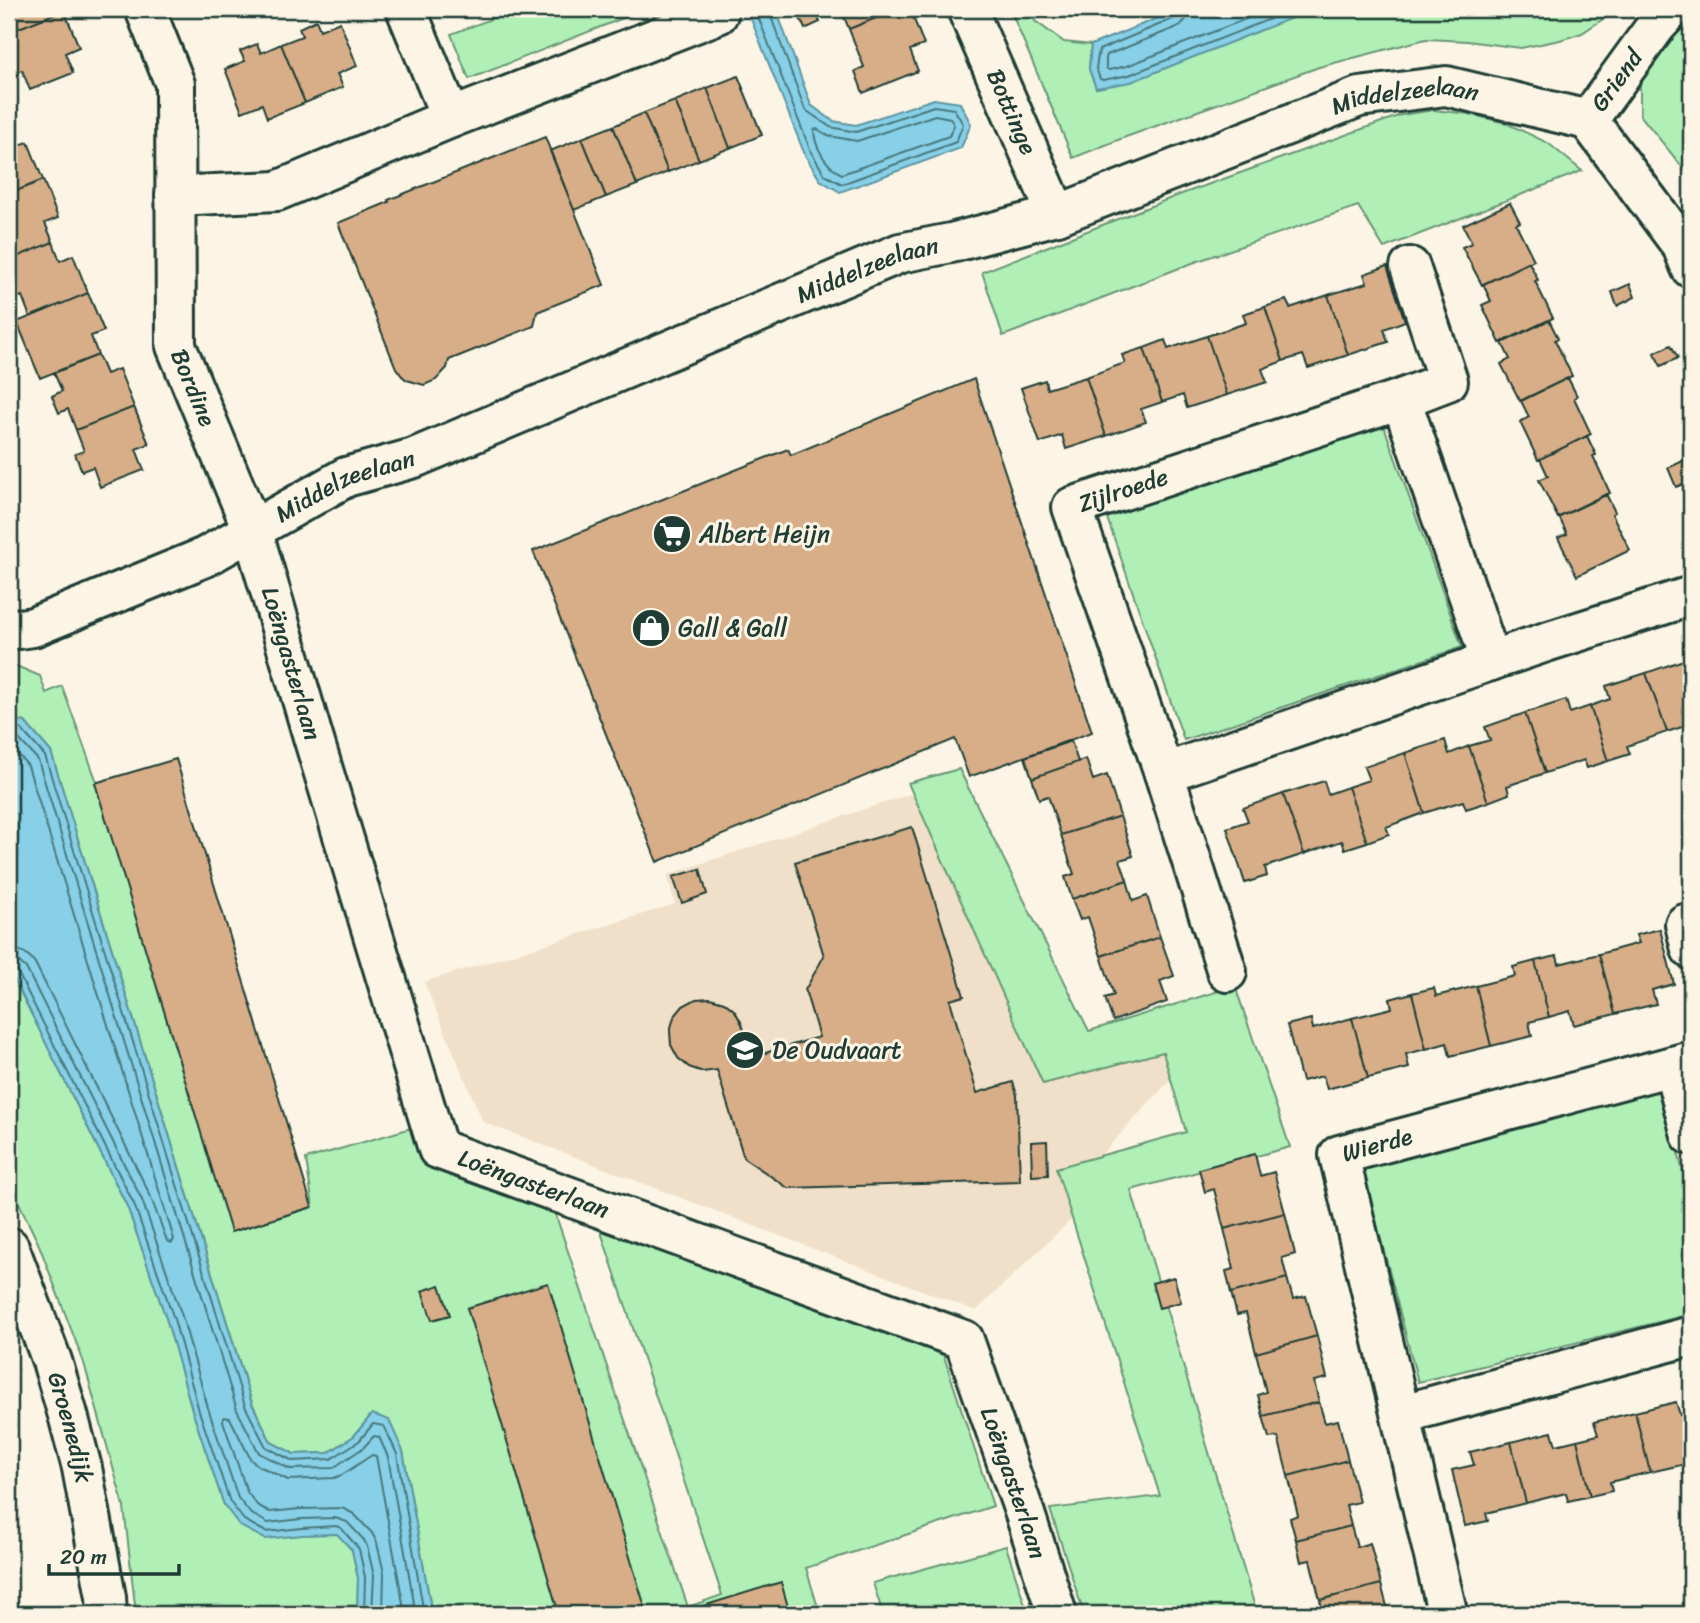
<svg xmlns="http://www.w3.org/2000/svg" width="1700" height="1623" viewBox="0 0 1700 1623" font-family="Sriracha,sans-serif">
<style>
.built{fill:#f1e0c9}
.green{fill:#b0f0b7;stroke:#689676;stroke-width:2}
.water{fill:#87d0e8;stroke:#5d95a0;stroke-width:2}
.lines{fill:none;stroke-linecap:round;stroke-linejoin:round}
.shore{stroke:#49787c;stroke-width:2}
.building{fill:#d8ae89;stroke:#1f3d34;stroke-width:2}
.minor-casing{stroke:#1f3d34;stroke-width:44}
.secondary-casing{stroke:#1f3d34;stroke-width:44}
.minor{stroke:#fcf5e5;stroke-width:38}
.secondary{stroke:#fcf5e5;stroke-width:38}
.labels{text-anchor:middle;stroke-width:6;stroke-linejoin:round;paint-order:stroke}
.street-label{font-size:24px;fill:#1f3d34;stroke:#fcf5e5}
.poi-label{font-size:24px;fill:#1f3d34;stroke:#fcf5e5;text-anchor:start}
</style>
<rect width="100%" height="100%" fill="#fcf5e5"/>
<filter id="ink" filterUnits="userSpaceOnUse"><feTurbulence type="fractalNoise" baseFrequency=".0143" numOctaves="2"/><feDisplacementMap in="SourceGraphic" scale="14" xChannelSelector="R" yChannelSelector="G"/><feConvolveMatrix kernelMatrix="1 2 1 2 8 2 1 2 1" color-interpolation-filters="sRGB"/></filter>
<g filter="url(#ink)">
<path class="built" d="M928,788L1091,1071L1163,1052L1171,1079L1078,1180L1076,1215L976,1311L483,1122L424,982L675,904L667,875Z"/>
<path class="green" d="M518,9H646L469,79L451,34Z
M1010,9H1030L1035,21L1064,42L1091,45L1089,69L1096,88L1131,81L1314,9H1614L1606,17L1582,33L1560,40L1521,48L1467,41L1426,39L1319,67L1123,138L1073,158Z
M1682,9H1691V178L1640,115V79Z
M1434,110L1469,114L1506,123L1548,143L1582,171L1384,248L1358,206L1195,262L1003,336L982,272L1179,195L1401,115Z
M1384,426L1462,647L1184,740L1106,515Z
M9,663L40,676L46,693L62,686L98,785L239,1230L313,1207L306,1159L421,1125L550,1198L688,1607L722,1595L596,1217L942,1350L993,1506L806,1568L820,1614H432L403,1451L372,1414L354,1436L328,1453L294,1454L271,1442L252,1403L51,752L25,722L9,719Z
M959,769L1089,1031L1235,986L1290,1147L1131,1190L1257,1614H1084L1050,1509L1160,1496L1056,1168L1186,1132L1163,1052L1043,1084L908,783Z
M9,969L127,1206L167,1321L193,1413L224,1505L302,1535L337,1533L352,1550L358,1578L357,1614H136L124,1507L84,1363L39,1245L9,1182Z
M1659,1082L1691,1201V1314L1418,1382L1362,1167Z
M1006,1546L1028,1614H883L873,1583Z"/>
<path class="water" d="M747,9H776L811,105L833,121L856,125L934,99L960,103L971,124L961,148L840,192L820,180L805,155Z
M1180,9H1314L1131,82L1096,88L1089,69L1091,45Z
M9,719L25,722L51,752L252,1404L271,1442L294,1454L328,1453L354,1436L372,1414L389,1420L403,1451L432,1614H357L358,1578L352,1550L337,1534L302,1535L265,1539L240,1526L224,1505L193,1413L167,1321L127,1206L9,969Z"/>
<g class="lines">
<path class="shore" d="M755,9L811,152L825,175L842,184L956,142L963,124L954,109L934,106L856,132L830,127L807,111L804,107L770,14V9
M1179,9V14L1175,18L1099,50L1096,68L1100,79L1103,80L1129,75L1295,9
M1188,9L1187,18L1180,26L1107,55L1106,58V68L1109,70L1127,66L1271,9
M935,115L950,118L954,125L949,136L842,174C827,168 814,146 814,130L817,129L829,136L857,141Z
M9,726L21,729L45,756L245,1406L266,1447L293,1461L331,1459L359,1441L373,1424L384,1426L397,1454L424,1614
M9,735L17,737L38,760L237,1410L259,1453L290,1469L333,1468L363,1448L374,1436L379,1437L388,1457L416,1614
M9,745L12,747L28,766L174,1239L172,1243L167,1241L150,1195L35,963C28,953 20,949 9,949
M9,959L18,961L26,968L142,1200L182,1316L208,1408L238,1498L250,1513L268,1523L301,1519L335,1518L347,1522L364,1540L367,1546L374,1576L372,1614
M9,968L14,969L18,973L134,1204L174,1319L199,1411L230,1502L244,1520L266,1532L302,1528L336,1526L341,1528L359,1549L365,1577L364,1614
M383,1614L384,1573L377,1543L372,1533L354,1514L342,1508L300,1509L270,1512L257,1505L247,1492L223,1421L224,1417L230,1418L251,1460L259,1466L288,1480L334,1478L342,1475L372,1455L376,1456L405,1614"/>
</g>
<path class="building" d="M9,9H63L64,10L9,32Z
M796,9H814L820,22L805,29Z
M841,9H898L849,29Z
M898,9H910L924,45L910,50L918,71L863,93L855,71L864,67L849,29Z
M64,10L79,47L65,53L73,73L30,90L22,70L12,74L9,67V56L13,54L9,41V32Z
M316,20L320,30L340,22L357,66L337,74L343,87L305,103L281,44L302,36L299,28Z
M257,44L261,53L281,44L305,103L267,118L262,104L242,112L225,69L245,61L240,51Z
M738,76L762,135L730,148L707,88Z
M707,88L730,148L699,160L675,101Z
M675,101L699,160L668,172L644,113Z
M644,113L668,172L637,185L613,126Z
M613,126L637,185L606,197L582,138Z
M9,134L14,147L28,142L43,180L9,194Z
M545,137L604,285L537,312L534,326L449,360L447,368L436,380L424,385L407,380L402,376L396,368L338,223L389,202L388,200Z
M582,138L606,197L574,210L550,151Z
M43,180L58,218L45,223L53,242L9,260V194Z
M1510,203L1520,222L1516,224L1534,260L1482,285L1462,247L1472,243L1463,225Z
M53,242L60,261L73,255L88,293L30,317L22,296L13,299L9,288V281L16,278L9,260Z
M1529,262L1538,280L1535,281L1553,318L1500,343L1482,305L1491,301L1483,284Z
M1387,266L1405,321L1384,329L1388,342L1348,355L1328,295L1367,283L1364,274Z
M1630,284L1635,297L1617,306L1612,292Z
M88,293L104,331L91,336L98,355L40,378L17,322Z
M1328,295L1348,355L1308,368L1303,355L1283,361L1265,307L1286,300L1290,308Z
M1265,307L1283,361L1262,369L1267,382L1227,395L1207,336L1246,323L1243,314Z
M1549,320L1558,338L1555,340L1572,376L1520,401L1501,364L1510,359L1502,343Z
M1207,336L1227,395L1187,408L1183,395L1162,402L1144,348L1165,340L1168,349Z
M1671,345L1678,358L1661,366L1654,353Z
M1144,348L1162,402L1141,409L1146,422L1106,436L1086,377L1125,363L1122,355Z
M98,355L106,374L119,369L134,407L76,430L68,409L59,413L52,396L62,391L54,373Z
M1086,377L1106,436L1066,449L1062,435L1040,443L1021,388L1045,380L1047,389Z
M1568,378L1577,396L1574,398L1591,434L1538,460L1520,422L1529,417L1521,401Z
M974,379L1092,732L969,777L955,739L657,862L533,551L788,449L791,455Z
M134,407L149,444L136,449L144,470L100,487L93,467L82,471L75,454L84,451L76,430Z
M1587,436L1596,455L1593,456L1610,493L1558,518L1539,480L1548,476L1540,459Z
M1691,457V481L1676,487L1668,468Z
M1606,494L1615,512L1612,514L1630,550L1577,576L1558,538L1567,534L1559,517Z
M1686,659L1691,672V724L1667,732L1646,673Z
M1646,673L1667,732L1627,746L1630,754L1608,761L1590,706L1610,699L1606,686Z
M1566,700L1570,713L1590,706L1608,761L1587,768L1584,760L1545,773L1525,713Z
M1525,713L1545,773L1507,786L1509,794L1488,802L1469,746L1490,740L1485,727Z
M1445,740L1449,754L1469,746L1488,802L1466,809L1463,801L1424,813L1405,753Z
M1071,741L1078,762L1032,778L1025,757Z
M1405,753L1424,813L1386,827L1389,834L1367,842L1348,787L1369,780L1364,767Z
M176,759L312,1207L231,1232L95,783Z
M1086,759L1093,780L1107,775L1120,816L1061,835L1048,796L1039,799L1032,778Z
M1324,781L1328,794L1348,787L1367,842L1345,849L1342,841L1304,854L1283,794Z
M1283,794L1304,854L1265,867L1267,876L1245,883L1227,828L1248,821L1243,808Z
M1120,816L1133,856L1120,860L1127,880L1072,899L1065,877L1074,874L1061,835Z
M912,827L964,996L950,1000L977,1093L1013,1082L1017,1095L1020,1181L788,1188L744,1158L717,1070L703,1072L689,1067L678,1058L671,1045L670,1031L674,1017L683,1006L696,999L710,998L724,1002L735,1011L742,1024L752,1057L819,1037L805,990L824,956L795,862Z
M700,869L707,894L682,903L673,877Z
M1127,880L1133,901L1147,896L1160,937L1101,956L1088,917L1080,920L1072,899Z
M1660,929L1674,984L1652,990L1656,1004L1615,1014L1599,954L1639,943L1636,935Z
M1160,937L1174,976L1160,981L1167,1002L1113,1021L1105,998L1114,995L1101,956Z
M1599,954L1615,1014L1574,1025L1570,1011L1549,1017L1535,961L1557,956L1559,964Z
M1535,961L1549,1017L1529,1022L1532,1036L1491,1046L1476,986L1515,976L1513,967Z
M1476,986L1491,1046L1450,1056L1447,1043L1426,1049L1412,993L1434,988L1436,996Z
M1412,993L1426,1049L1406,1054L1409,1068L1368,1078L1352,1018L1392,1008L1390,999Z
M1352,1018L1368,1078L1327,1089L1323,1076L1302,1081L1287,1025L1311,1019L1313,1029Z
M1047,1141L1048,1175L1032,1176L1031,1142Z
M1255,1154L1260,1176L1274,1172L1285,1213L1224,1229L1214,1189L1205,1192L1199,1169Z
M1285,1213L1295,1254L1282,1258L1287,1278L1231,1293L1226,1271L1234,1269L1224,1229Z
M1174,1277L1181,1302L1159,1308L1152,1283Z
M1287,1278L1293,1299L1306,1296L1317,1336L1256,1353L1246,1313L1237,1315L1231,1293Z
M548,1283L647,1614H559L467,1308Z
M440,1285L450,1315L432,1320L422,1291Z
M1317,1336L1327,1378L1314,1381L1319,1402L1263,1416L1258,1395L1266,1392L1256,1353Z
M1319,1402L1325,1423L1338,1420L1348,1460L1288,1476L1278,1437L1269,1438L1263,1416Z
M1676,1402L1680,1415L1691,1413V1470L1690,1463L1650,1472L1635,1412Z
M1635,1412L1650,1472L1610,1482L1612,1491L1590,1496L1577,1440L1598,1435L1594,1422Z
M1552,1432L1556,1445L1577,1440L1590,1496L1568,1501L1566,1493L1526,1503L1511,1442Z
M1511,1442L1526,1503L1486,1513L1488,1521L1465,1526L1452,1470L1474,1465L1470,1452Z
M1348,1460L1359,1502L1346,1505L1351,1526L1296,1540L1290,1518L1298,1515L1288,1476Z
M1351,1526L1357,1547L1370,1543L1381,1584L1320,1600L1310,1560L1301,1562L1296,1540Z
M781,1582L790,1614H702L700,1607Z
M1381,1584L1389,1614H1324L1320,1600Z"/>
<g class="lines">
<g class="minor-casing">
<g id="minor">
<path id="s1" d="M145,9L175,84L176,346L252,529L313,737L438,1149L964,1340L1025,1514L1057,1614"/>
<path d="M406,9L451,118"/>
<path id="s2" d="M967,9L1057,215"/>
<path id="s3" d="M1588,120L1656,26L1672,9"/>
<path d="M175,196L277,191L451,118L718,14"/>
<path d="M1401,399L1448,381L1410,267"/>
<path id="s4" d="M9,628L19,629L33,627L205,557L346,477L414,458L900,253L951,243L1057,215L1359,97L1446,86L1588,120L1682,246L1691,268"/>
<path d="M1164,773L1546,642L1691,596"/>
<path d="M1685,924L1691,949"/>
<path id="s5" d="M1227,972L1164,773L1072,507L1401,399L1491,661"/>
<path d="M1673,1066L1691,1135"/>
<path d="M1402,1414L1691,1336"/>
<path id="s6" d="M1446,1607L1339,1155L1691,1061"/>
</g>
</g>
<g class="secondary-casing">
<g id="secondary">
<path id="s7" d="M9,1247L52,1361L68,1415L82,1468L106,1597L107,1614"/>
</g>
</g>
<use href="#minor" class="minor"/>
<use href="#secondary" class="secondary"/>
</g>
</g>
<defs>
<g id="supermarket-disc" transform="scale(2.0125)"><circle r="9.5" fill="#1f3d34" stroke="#fcf5e5"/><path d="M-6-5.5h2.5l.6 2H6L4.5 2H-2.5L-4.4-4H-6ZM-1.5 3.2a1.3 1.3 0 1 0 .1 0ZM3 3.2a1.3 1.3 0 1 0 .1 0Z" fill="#fff"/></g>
<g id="shop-disc" transform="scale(2.0125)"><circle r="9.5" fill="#1f3d34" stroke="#fcf5e5"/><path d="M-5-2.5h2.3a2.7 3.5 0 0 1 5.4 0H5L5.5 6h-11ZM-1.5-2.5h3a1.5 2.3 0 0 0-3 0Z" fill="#fff"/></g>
<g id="school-disc" transform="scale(2.0125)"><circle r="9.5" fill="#1f3d34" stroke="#fcf5e5"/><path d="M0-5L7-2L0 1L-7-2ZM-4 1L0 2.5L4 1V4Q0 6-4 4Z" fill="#fff"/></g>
</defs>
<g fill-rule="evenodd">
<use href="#supermarket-disc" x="672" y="534"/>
<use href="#shop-disc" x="651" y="628"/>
<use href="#school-disc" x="745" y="1050"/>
</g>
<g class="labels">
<g class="street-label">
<text dy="8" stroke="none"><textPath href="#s3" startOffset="49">Griend</textPath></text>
<text dy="8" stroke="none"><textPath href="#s4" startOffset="1502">Middelzeelaan</textPath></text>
<text dy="8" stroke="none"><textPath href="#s2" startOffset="112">Bottinge</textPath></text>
<text dy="8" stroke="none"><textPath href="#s4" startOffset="934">Middelzeelaan</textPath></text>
<text dy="8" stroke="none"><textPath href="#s1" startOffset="388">Bordine</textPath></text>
<text dy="8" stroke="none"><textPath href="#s4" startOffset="368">Middelzeelaan</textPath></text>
<text dy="8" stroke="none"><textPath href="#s5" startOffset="544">Zijlroede</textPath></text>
<text dy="8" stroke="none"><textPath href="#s1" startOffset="681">Loëngasterlaan</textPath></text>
<text dy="8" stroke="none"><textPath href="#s6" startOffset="504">Wierde</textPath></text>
<text dy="8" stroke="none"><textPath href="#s1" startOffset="1290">Loëngasterlaan</textPath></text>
<text dy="8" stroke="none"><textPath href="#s7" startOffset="191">Groenedijk</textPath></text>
<text dy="8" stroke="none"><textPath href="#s1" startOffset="1899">Loëngasterlaan</textPath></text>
</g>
<g class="poi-label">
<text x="699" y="542">Albert Heijn</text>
<text x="678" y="636">Gall &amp; Gall</text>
<text x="772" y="1058">De Oudvaart</text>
</g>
</g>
<rect width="1700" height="1623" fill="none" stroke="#fcf5e5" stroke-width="35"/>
<rect x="18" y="18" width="1665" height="1588" fill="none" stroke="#1f3d34" stroke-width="2.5" filter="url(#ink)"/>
<path d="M49 1564v10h130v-10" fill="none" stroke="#1f3d34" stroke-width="3.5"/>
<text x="60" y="1564" font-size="21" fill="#1f3d34" stroke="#fcf5e5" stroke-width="5" paint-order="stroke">20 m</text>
</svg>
